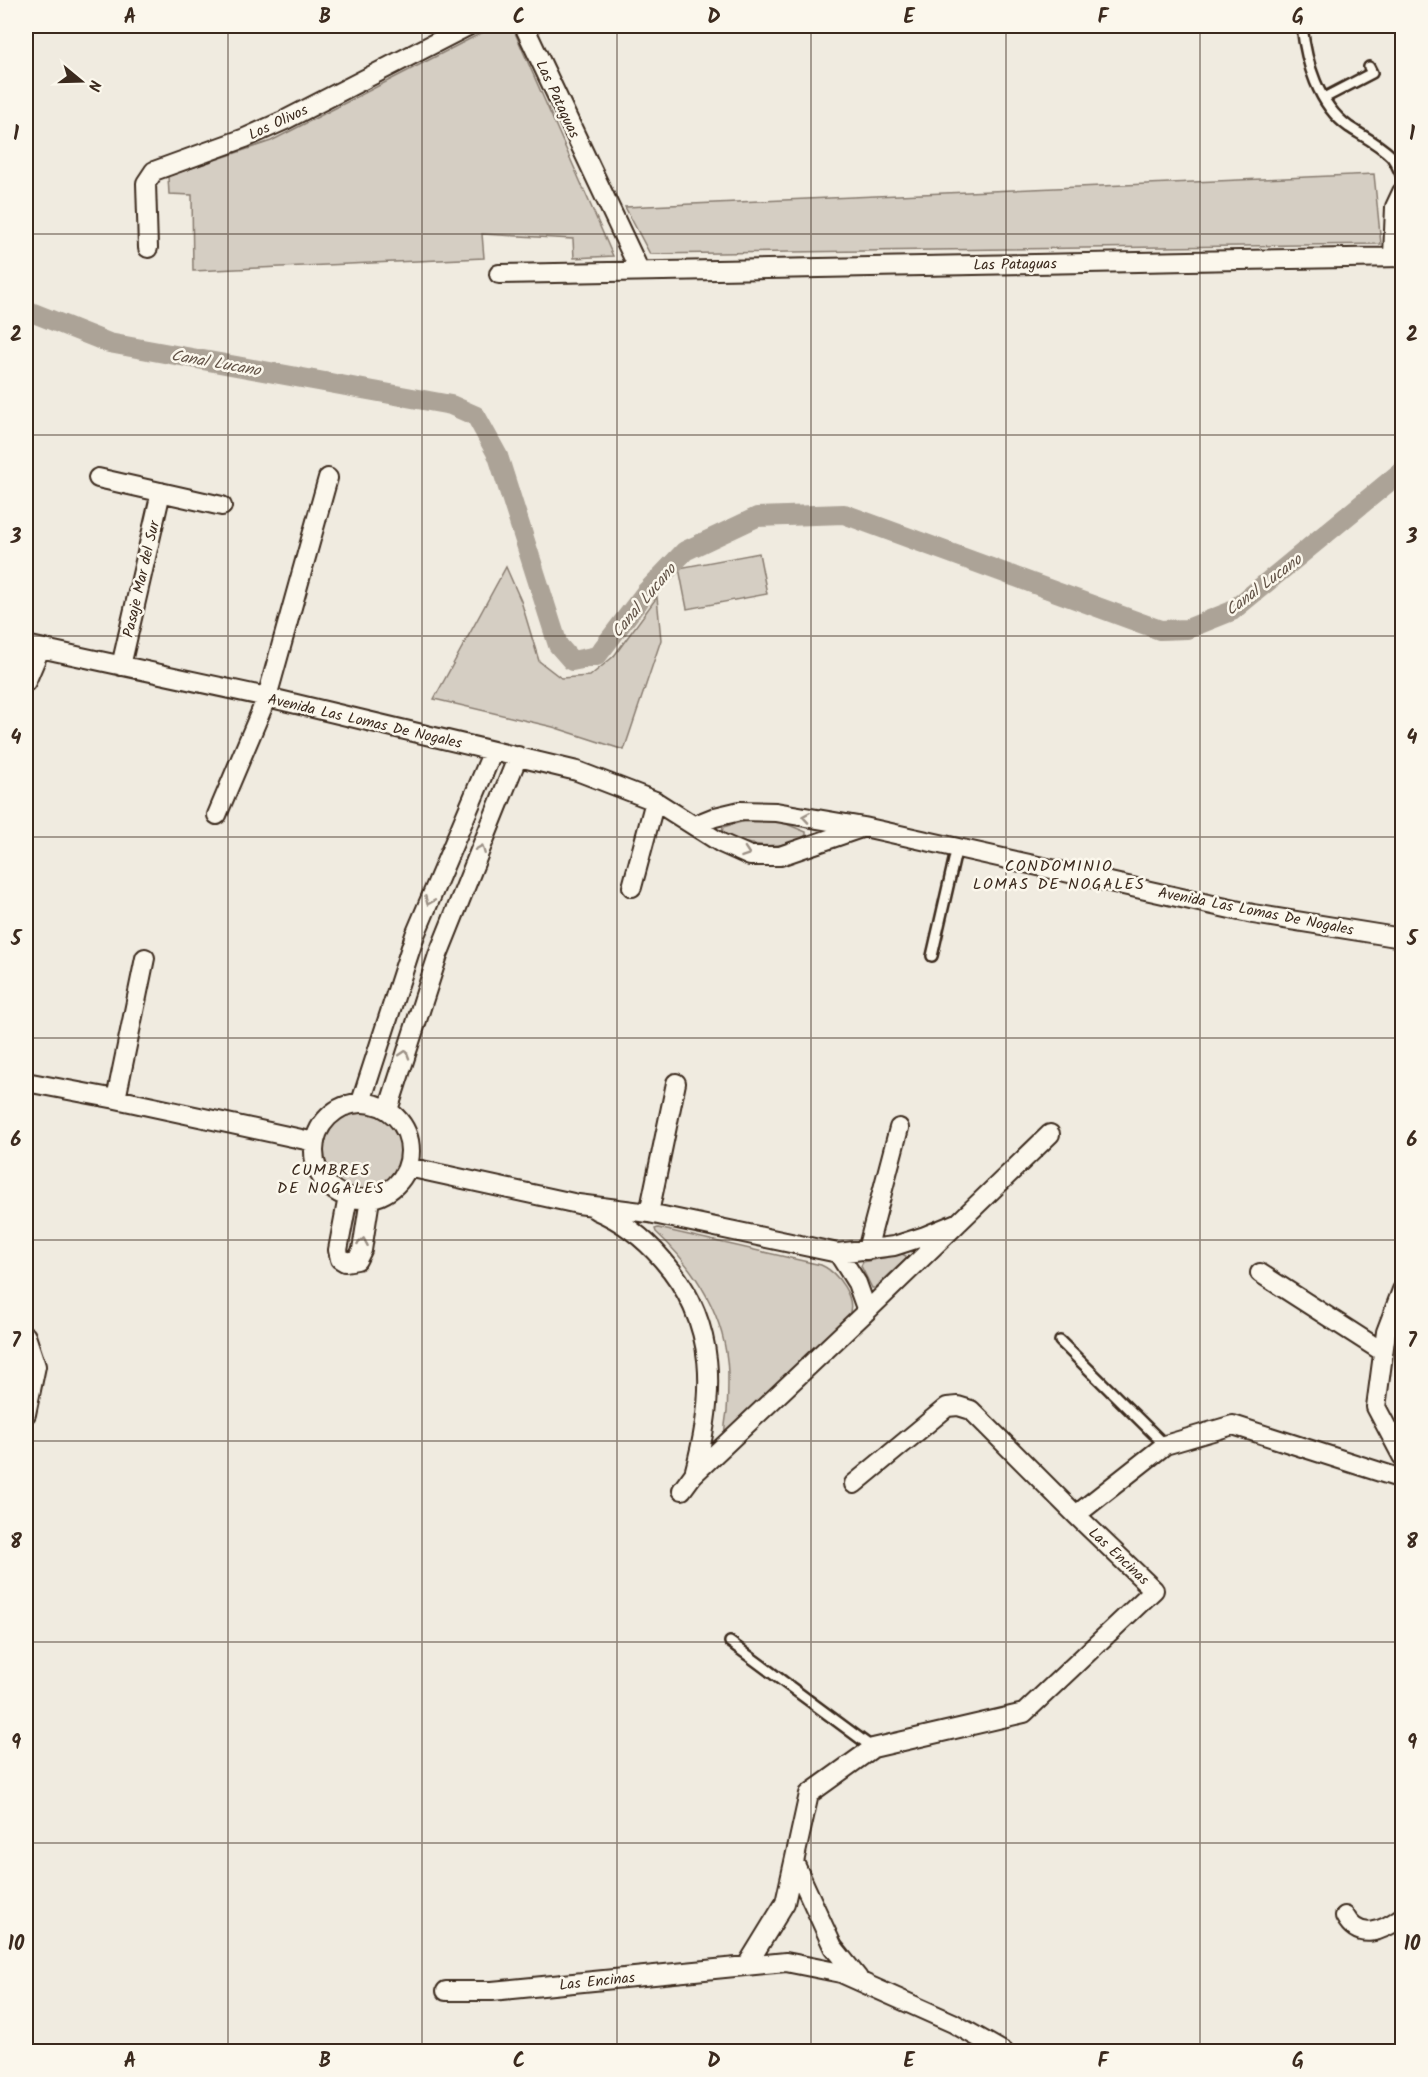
<svg xmlns="http://www.w3.org/2000/svg" width="1428" height="2077" viewBox="0 0 1428 2077" font-family="Kalam,sans-serif">
<style>
.green{fill:#d5cec3;stroke:#887c70;stroke-width:1.5}
.lines{fill:none;stroke-linecap:round;stroke-linejoin:round}
.canal{stroke:#aca397;stroke-width:20}
.service-casing{stroke:#3b2a1e;stroke-width:14}
.minor-casing{stroke:#3b2a1e;stroke-width:22}
.service{stroke:#fbf7ec;stroke-width:9}
.minor{stroke:#fbf7ec;stroke-width:18}
.oneway{stroke:#9b9085}
.grid{fill:none;stroke:#3b2a1e;stroke-width:1.5;stroke-opacity:0.55}
.labels{text-anchor:middle;stroke-width:5;stroke-linejoin:round;paint-order:stroke}
.street-label{font-size:15px;fill:#3b2a1e;stroke:#fbf7ec}
.water-label{font-size:16px;font-style:italic;fill:#635448;stroke:#fbf7ec}
.neighbourhood-label{font-size:16px;letter-spacing:1.5px;fill:#3b2a1e;stroke:#fbf7ec}
.neatline{fill:none;stroke:#3b2a1e;stroke-width:2}
.grid-label{font-size:20px;text-anchor:middle;font-weight:bold;fill:#3b2a1e}
</style>
<rect width="100%" height="100%" fill="#f0ebe0"/>
<filter id="ink" filterUnits="userSpaceOnUse"><feTurbulence type="fractalNoise" baseFrequency=".0167" numOctaves="2"/><feDisplacementMap in="SourceGraphic" scale="12" xChannelSelector="R" yChannelSelector="G"/><feConvolveMatrix kernelMatrix="1 2 1 2 8 2 1 2 1" color-interpolation-filters="sRGB"/></filter>
<g filter="url(#ink)">
<path class="green" d="M495,26H512L613,256L574,258L573,239L482,234L484,258L193,271L192,195L169,194L168,176L271,141Z
M1374,174L1381,244L650,254L625,207Z
M759,553L767,594L687,609L679,568Z
M506,567L521,601L539,661L561,678L590,676L614,656L657,597L661,640L624,750L553,727L434,699Z
M749,820L779,821L806,832V835C784,851 744,847 722,834L723,827Z
M324 1151a39 39 0 1 1 78 0a39 39 0 1 1-78 0Z
M658,1228L821,1265C837,1272 858,1299 848,1317L725,1434C724,1426 726,1419 727,1411C728,1398 728,1386 728,1373C726,1317 696,1269 656,1232L655,1229Z
M902,1254L906,1256V1259L875,1288H872L861,1266L863,1262Z"/>
<g class="lines">
<path class="canal" d="M26,310L109,343L451,405L476,416L498,456L558,645L572,661L597,656L645,593L685,551L757,517L844,514L1160,630L1187,629L1232,611L1402,471"/>
<g class="service-casing">
<path id="service" d="M1302,26C1306,62 1318,105 1349,127C1363,136 1379,144 1391,156C1396,162 1398,169 1402,176
M1324,98L1372,73L1369,67
M932,956L957,847
M1060,1341L1165,1445
M730,1642L873,1748"/>
</g>
<g class="minor-casing">
<path id="minor" d="M524,26L636,263L637,271
M148,248L146,183L154,171L245,138L285,120L468,26
M1393,256L1395,207L1402,192
M499,274L1402,257
M98,478L222,506
M26,645L267,697L577,771L655,801L721,843L750,856H780L864,827
M121,666L161,492
M26,682L40,649
M217,815L267,697L328,478
M695,825L715,817L740,811L776,812L864,827L1253,914L1402,938
M632,887L655,801
M26,1082L116,1099L315,1142
M116,1099L145,958
M361,1102L415,935L493,751
M314 1151a48 48 0 1 1 96 0a48 48 0 1 1-96 0Z
M388,1110L438,955L518,756
M408,1167L578,1204L649,1213L838,1253L894,1246L925,1236L959,1222
M348,1197L338,1250L340,1259L345,1262L357,1260L362,1250L370,1199
M596,1210C622,1221 644,1238 662,1259C719,1323 715,1397 694,1474
M649,1213L676,1083
M867,1250L899,1128
M838,1253L857,1283L867,1311
M1260,1273L1383,1352
M1402,1290L1386,1332L1376,1407L1402,1456
M26,1336L36,1366L26,1414
M854,1484L947,1407L958,1406L971,1410L1076,1515
M682,1490L693,1475L867,1311L1050,1134
M794,1862L833,1947L858,1978
M1345,1916C1359,1942 1383,1931 1402,1917
M747,1965L785,1903L809,1794L873,1748L1024,1713L1154,1590L1076,1515L1165,1445L1233,1425L1402,1479
M446,1991H492L786,1962L841,1973L953,2023L1004,2052"/>
</g>
<use href="#service" class="service"/>
<use href="#minor" class="minor"/>
</g>
<defs><path id="oneway-chevron" d="M-2-3.5L2.5 0L-2 3.5" fill="none" stroke-width="1.6" stroke-linecap="round" stroke-linejoin="round" transform="scale(1.5)"/></defs>
<g class="oneway">
<use href="#oneway-chevron" transform="translate(806 817) rotate(-171)"/>
<use href="#oneway-chevron" transform="translate(481 849) rotate(-68)"/>
<use href="#oneway-chevron" transform="translate(746 853) rotate(19)"/>
<use href="#oneway-chevron" transform="translate(429 901) rotate(113)"/>
<use href="#oneway-chevron" transform="translate(405 1054) rotate(-72)"/>
<use href="#oneway-chevron" transform="translate(363 1242) rotate(-80)"/>
</g>
</g>
<path class="grid" d="M228,26V2052M422,26V2052M617,26V2052M811,26V2052M1006,26V2052M1200,26V2052M26,234H1402M26,435H1402M26,636H1402M26,837H1402M26,1038H1402M26,1240H1402M26,1441H1402M26,1642H1402M26,1843H1402"/>
<g class="labels">
<g class="street-label">
<text transform="translate(558 99) rotate(65)" y="5">Las Pataguas</text>
<text transform="translate(278 122) rotate(-25)" y="5">Los Olivos</text>
<text transform="translate(1015 264) rotate(-1)" y="5">Las Pataguas</text>
<text transform="translate(141 579) rotate(-77)" y="5">Pasaje Mar del Sur</text>
<text transform="translate(365 721) rotate(13)" y="5">Avenida Las Lomas De Nogales</text>
<text transform="translate(1256 911) rotate(11)" y="5">Avenida Las Lomas De Nogales</text>
<text transform="translate(1119 1556) rotate(43)" y="5">Las Encinas</text>
<text transform="translate(597 1981) rotate(-6)" y="5">Las Encinas</text>
</g>
<g class="water-label">
<text transform="translate(216 362) rotate(10)" y="6">Canal Lucano</text>
<text transform="translate(1263 584) rotate(-37)" y="6">Canal Lucano</text>
<text transform="translate(643 600) rotate(-50)" y="6">Canal Lucano</text>
</g>
<g class="neighbourhood-label">
<text x="1059" y="871">CONDOMINIO<tspan x="1059" dy="18">LOMAS DE NOGALES</tspan></text>
<text x="331" y="1175">CUMBRES<tspan x="331" dy="18">DE NOGALES</tspan></text>
</g>
</g>
<rect width="1428" height="2077" fill="none" stroke="#fbf7ec" stroke-width="66"/>
<g transform="translate(81 81) rotate(109)" stroke="#fbf7ec" stroke-width="4.5" paint-order="stroke">
<path d="M0-4.5L10 22L0 15L-10 22Z" fill="#3b2a1e"/>
<text y="-9" font-size="16" font-weight="bold" text-anchor="middle" fill="#3b2a1e">N</text>
</g>
<rect x="33" y="33" width="1362" height="2011" class="neatline"/>
<g class="grid-label">
<text x="130" y="23">A</text>
<text x="325" y="23">B</text>
<text x="519" y="23">C</text>
<text x="714" y="23">D</text>
<text x="909" y="23">E</text>
<text x="1103" y="23">F</text>
<text x="1298" y="23">G</text>
<text x="16" y="140">1</text>
<text x="1412" y="140">1</text>
<text x="16" y="341">2</text>
<text x="1412" y="341">2</text>
<text x="16" y="543">3</text>
<text x="1412" y="543">3</text>
<text x="16" y="744">4</text>
<text x="1412" y="744">4</text>
<text x="16" y="945">5</text>
<text x="1412" y="945">5</text>
<text x="16" y="1146">6</text>
<text x="1412" y="1146">6</text>
<text x="16" y="1347">7</text>
<text x="1412" y="1347">7</text>
<text x="16" y="1548">8</text>
<text x="1412" y="1548">8</text>
<text x="16" y="1749">9</text>
<text x="1412" y="1749">9</text>
<text x="16" y="1950">10</text>
<text x="1412" y="1950">10</text>
<text x="130" y="2067">A</text>
<text x="325" y="2067">B</text>
<text x="519" y="2067">C</text>
<text x="714" y="2067">D</text>
<text x="909" y="2067">E</text>
<text x="1103" y="2067">F</text>
<text x="1298" y="2067">G</text>
</g>
</svg>
